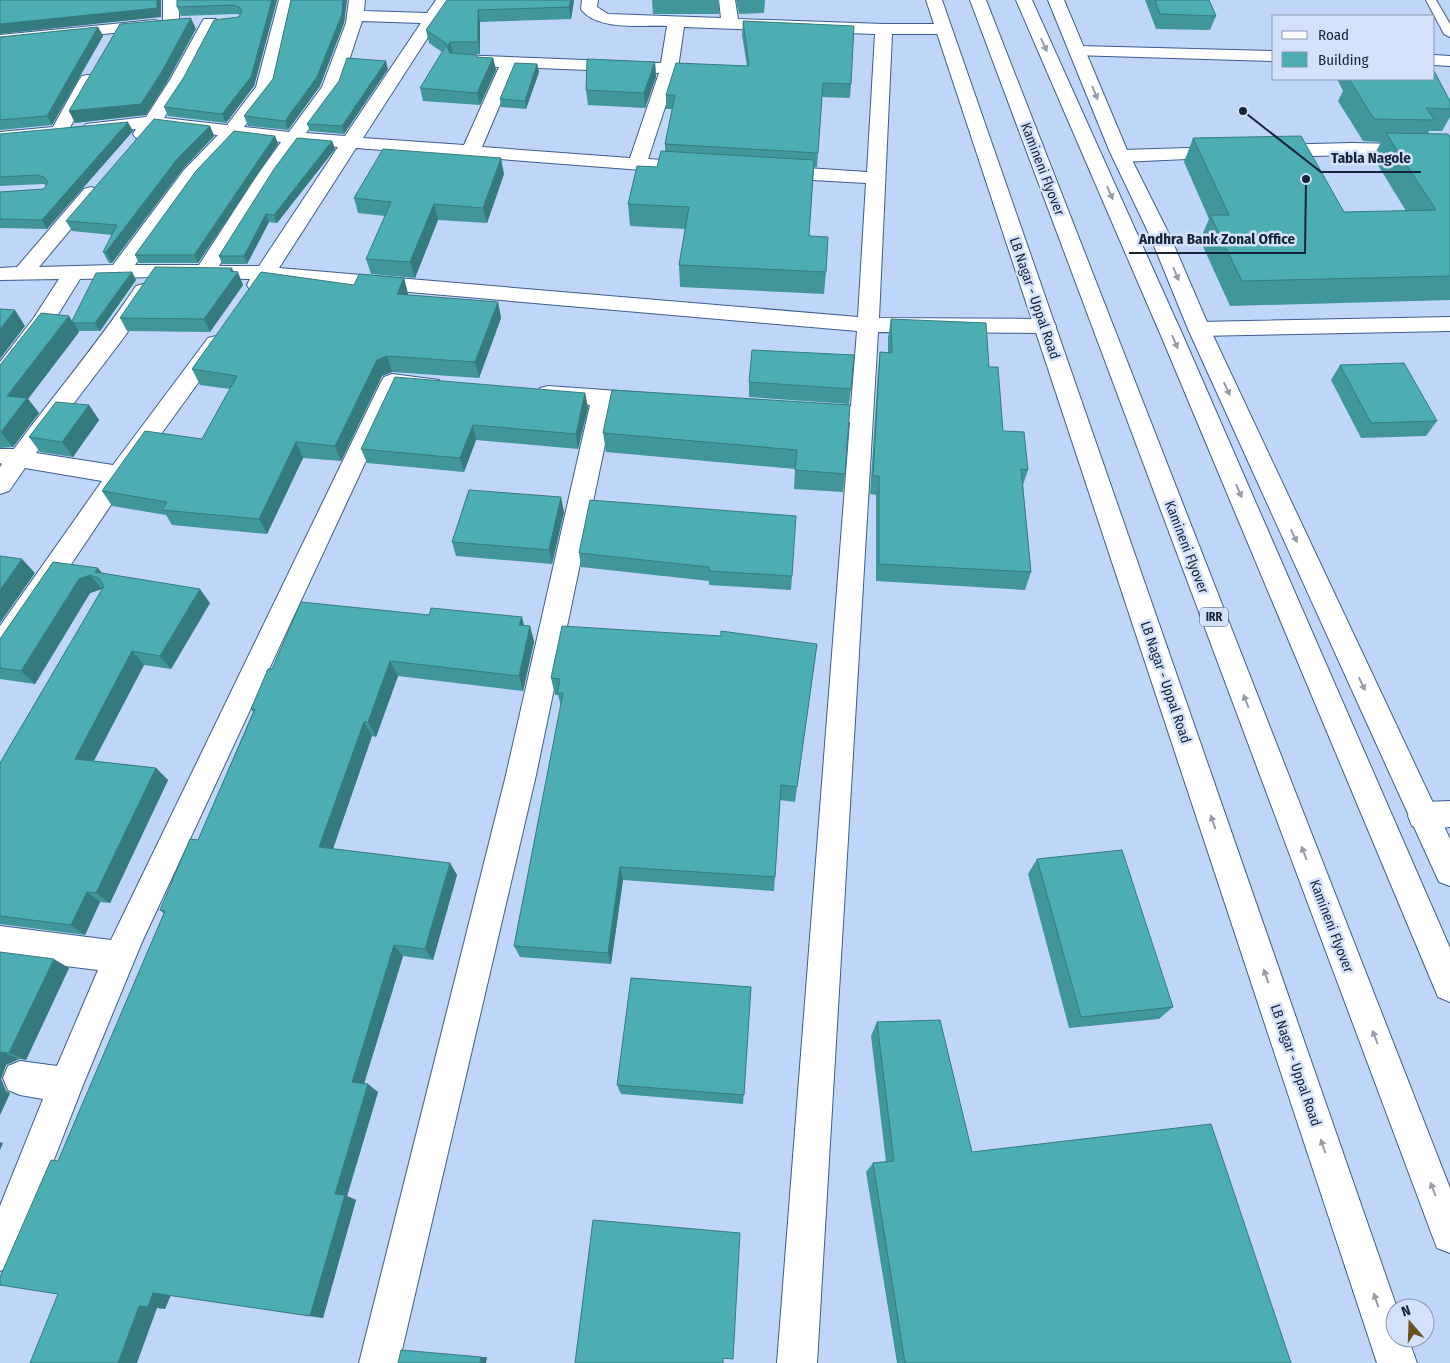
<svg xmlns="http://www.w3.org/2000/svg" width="1450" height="1363" viewBox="0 0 1450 1363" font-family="'Fira Sans Condensed',sans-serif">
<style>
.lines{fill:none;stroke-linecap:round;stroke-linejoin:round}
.lane-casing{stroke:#3c5d90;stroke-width:2}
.street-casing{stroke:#3c5d90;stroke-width:2}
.secondary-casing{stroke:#3c5d90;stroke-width:2}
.highway-casing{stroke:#3c5d90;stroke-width:2}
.lane{fill:#fff;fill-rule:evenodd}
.street{fill:#fff;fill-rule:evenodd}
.secondary{fill:#fff;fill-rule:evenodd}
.highway{fill:#fff;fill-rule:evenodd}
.wall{fill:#419699}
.shaded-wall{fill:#357a7d}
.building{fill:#4caeb2;stroke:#357a7d}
.oneway{fill:#969ca6}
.labels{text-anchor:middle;stroke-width:5;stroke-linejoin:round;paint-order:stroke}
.shield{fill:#d3e2fa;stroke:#4f5d73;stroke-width:1}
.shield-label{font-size:12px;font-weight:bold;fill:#162439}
.street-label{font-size:14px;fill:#162439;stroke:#d3e2fa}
.leader{fill:none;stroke:#162439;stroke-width:2}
.callout-dot{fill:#162439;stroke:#d3e2fa;stroke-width:2}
.callout-label{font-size:15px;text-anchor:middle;font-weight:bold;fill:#162439;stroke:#d3e2fa;stroke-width:5;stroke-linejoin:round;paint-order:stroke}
</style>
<rect width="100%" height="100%" fill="#bfd6f9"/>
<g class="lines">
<g class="lane-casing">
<path id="lane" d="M1426,0H1436L1450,24V37L1444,34Z"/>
</g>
<g class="street-casing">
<path id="street" d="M163,0H179V23L177,26H165L163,23Z
M279,0H295L274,88L244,127L289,132L322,87L346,23L349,0H365L364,11L427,13L436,0H452L363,138L464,145L499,67L459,65L453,64L451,60L453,56L459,55L661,63L667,26C643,25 596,31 581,9L582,0H598L597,7L608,14L721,18L719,0H735L738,19L884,24H944L950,26L952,29L950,32L944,34H892L879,318L1045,319L1053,321L1056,326L1053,331L1045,333L878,332L817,1363H777L850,422L805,418L802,412L805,406L813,404L851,406L857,331L271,280L264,290L257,292L250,290L247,285L250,279L155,277L80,279L49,329L8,382L0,385V362L33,319L59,279L0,280V268L17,267L84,189L91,187L98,189L101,193L39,267L113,265L184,170L218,135L157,128C150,136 147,141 136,138L133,134L136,129L92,133L86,132L83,128L86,124L146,117L170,80L202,22L204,19H216L218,22L188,80L164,118L227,125L256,87ZM362,21L421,23L345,136L306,133L340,88ZM684,27L875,34L867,172L777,166L770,168L768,172L770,176L777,178L866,183L858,317L279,268L356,148L694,174L701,172L703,168L701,164L694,162L648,159L678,68ZM516,67L659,73L630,158L482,147ZM236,137L281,142L258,174L199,265H135L198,178ZM299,144L338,147L259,266H219L275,176Z
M154,20L160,22L162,25L160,28L0,45V35Z
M1079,46L1274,51V61L1073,55L1071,51L1073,47Z
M1434,55L1450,56V66L1434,65Z
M88,75L94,76L97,80L65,136L0,142V132L53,127L79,80L82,76Z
M1352,143L1450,145V157L1352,155L1272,157L1265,155L1263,151L1265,147L1272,145Z
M1224,147L1231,149L1233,153L1231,157L1121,162L1114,160L1112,156L1114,152L1121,150Z
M143,284L150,286L153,291L125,336L36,453L113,465L208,338L216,336L224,338L227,343L127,481L10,655L0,658V626L102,481L25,468L9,491L0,494V467L2,464L0,463V449H14C54,395 98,343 136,286Z
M1450,317V331L1199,336L1191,334L1188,329L1191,324L1199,322Z
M392,374L439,380L442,385L439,390L431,393L399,390L142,942L83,1085L13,1265L0,1271V1206L43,1099L20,1095L8,1090L3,1078L8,1066L20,1061L57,1066L98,970L0,958V926L111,940L381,382L384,377Z
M548,386L647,393L655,395L658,401L655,407L647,409L613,406L536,775L399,1363H359L506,775L590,405L540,400L537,394L540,388Z
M1450,801V827L1423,830L1412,826L1408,816L1412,806L1423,802Z"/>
</g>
<g class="secondary-casing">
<path id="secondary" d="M926,0H942L1397,1308H1395V1338H1408L1417,1363H1377Z
M1048,0H1064L1127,150L1170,236L1210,329L1450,839V886L1439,882L1188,329L1150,236L1109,150Z"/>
</g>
<g class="highway-casing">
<path id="highway" d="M970,0H986L1450,1188V1253L1437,1248L1432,1235Z
M1016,0H1032L1184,338L1450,948V1002L1438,997L1162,338Z"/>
</g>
<use href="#lane" class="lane"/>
<use href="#street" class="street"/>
<use href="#secondary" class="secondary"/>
<use href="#highway" class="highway"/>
</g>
<path class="wall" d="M177,0H277L254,86L226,123L168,116L164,107L240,15L236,14L181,16L177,7Z
M291,0H347L344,23L320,86L288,130L248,126L244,116L273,79Z
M447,0H574L571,19L480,22V54H460L478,57L493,58L496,70L480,105L423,101L420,88L442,52L429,43L426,30Z
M652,0H719V14H653Z
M736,0H765L764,13L739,14Z
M1145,0H1209L1216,16L1210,30L1156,29Z
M743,21L851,84L850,98L822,97L817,167H814L809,236L826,272L824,294L680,287L679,265L685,229L630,226L628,204L657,167L665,151V144L672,109H666V95L747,66L742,35Z
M98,27L103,36L52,125L0,130V37Z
M655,62L656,77L645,108L588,105L586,90Z
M537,64L539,72L526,109L501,107L500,99Z
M388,69L344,134L310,131L307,124Z
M1337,79H1434L1450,101V117L1442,131H1429L1428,134L1450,137V300L1230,306L1200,240L1209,219L1184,162L1193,138L1344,212L1406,211L1373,157L1381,142L1363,141L1338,101L1343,91Z
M210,126L214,136L183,169L112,263H109L103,252L112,235L72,231L66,221Z
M133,131L47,229L0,228V192L44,189L46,185L43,184L0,186V134Z
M275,136L278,144L198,263H139L135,255Z
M332,141L335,149L277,223L269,222L247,264H222L219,256Z
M504,174L487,223L438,220L415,278L371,274L366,259L385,216L358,213L354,198Z
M132,272L136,280L100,331H78L79,332L28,399L39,413L13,447L0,448V365L72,321Z
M234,272L243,285L210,332L127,331L120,318Z
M404,278L408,294V295L498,302L501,318L479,378L392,372L382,376L341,461L303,458L267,534L172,525L166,515L112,506L102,491L202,439L230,389L200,385L192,369L354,285Z
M891,319L989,367L1003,431L1028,470L1023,485L1031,572L1025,590L876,581V495L870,494L878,371L880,352H888V338Z
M1340,365L1437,421L1426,436L1361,438L1331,380Z
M749,382L851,389L849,404L749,397Z
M585,393L588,408L578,449L476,440L464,472L367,463L361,449Z
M89,405L99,420L73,457L40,452L29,437Z
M850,405L845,474L843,492L794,489L795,469L606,452L603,433Z
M564,512L552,564L456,556L452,542Z
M579,553L792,576L791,590L709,585V581L581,567Z
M53,562L102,574L210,603L171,669L144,665L94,761L156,768L168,780L110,903L100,902L85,935L0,924V763L102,589L90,593L35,684L0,679V639Z
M524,626H530L534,642L523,691L398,676L376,737L372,736L333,849L450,863L457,875L433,960L403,956L364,1084L378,1092L347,1196L356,1200L323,1318L170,1295L165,1309L58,1294V1161L164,914L160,910L198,840L253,712L251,709L272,669Z
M817,644L795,802L780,800L774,891L623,880L611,964L520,957L514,946L561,706L558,695H555L551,678Z
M1037,859L1173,1007L1159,1019L1069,1028L1028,874Z
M0,952L69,968L26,1060L19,1059L6,1065L1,1079L6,1091L10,1093L0,1115Z
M751,987L743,1104L621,1094L617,1085Z
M877,1022L972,1152L1291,1363H897L866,1172L873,1163L886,1162L871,1036Z"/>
<path class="shaded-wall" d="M157,0H161V17L0,34V24Z
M272,0H277L254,86L226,123L222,114Z
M343,0H347L344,23L320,86L288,130L285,121Z
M571,0H574L571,19L569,7Z
M478,10L480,22V54L478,42Z
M191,18L196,29L166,84L146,115L75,123L69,111Z
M98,27L103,36L52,125L47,116Z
M450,42L453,54L449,59L447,47Z
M493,58L496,70L480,105L477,93Z
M386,61L388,69L344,134L342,126Z
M655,62L656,77L645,108L644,93Z
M537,64L539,72L526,109L525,101Z
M128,122L133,131L47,229L42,220Z
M210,126L214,136L183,169L112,263L106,252L178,158Z
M275,136L278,144L198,263L194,255Z
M332,141L335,149L277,223L274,215Z
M501,158L504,174L487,223L483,208Z
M434,204L438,220L415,278L410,262Z
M266,214L269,222L247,264L244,256Z
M232,268L235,275L238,272L243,285L210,332L204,319Z
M132,272L136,280L100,331L95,323Z
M404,278L408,294L402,310L397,294Z
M498,302L501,318L479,378L475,362Z
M15,310L25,326L0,359V329Z
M69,316L79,332L28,399L39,413L13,447L1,432L7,396Z
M387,356L392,372L382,376L341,461L335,446L377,360Z
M585,393L588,408L578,449L576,434Z
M89,405L99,420L73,457L62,442Z
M473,425L476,440L464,472L460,458Z
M296,442L303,458L267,534L259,519Z
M561,497L564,512L552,564L549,550Z
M22,559L35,573L0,623V590Z
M98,568L109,582L95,572Z
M90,575L102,589L90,593L35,684L21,671L79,579Z
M200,589L210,603L171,669L160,656Z
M522,617L526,633L519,625Z
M530,626L534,642L523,691L519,676Z
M132,651L144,665L88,771L75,759Z
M390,661L398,676L376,737L368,722Z
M364,722L372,736L329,860L319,847Z
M156,768L168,780L110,903L96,893Z
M450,863L457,875L433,960L425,949Z
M620,867L623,880L611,964L608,953Z
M87,892L100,902L85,935L71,925Z
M394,945L403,956L362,1090L352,1082Z
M54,959L69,968L26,1060L9,1053Z
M2,1052L19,1059L6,1065L1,1079L6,1091L10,1093L0,1115V1053Z
M368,1084L378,1092L347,1196L356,1200L323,1318L310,1316L335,1194Z
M0,1142L3,1143L0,1150Z
M153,1293L171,1295L165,1309L157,1308L137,1363H118L139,1306Z
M481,1357H487L486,1363H480Z"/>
<path class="building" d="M0,0H157V8L0,24Z
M177,0H272L251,77L222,114L164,107L184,77L214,20L239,17L242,11L239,7L233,5L177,7Z
M291,0H343L342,14L317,77L285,121L244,116L273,79Z
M447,0H571L569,7L478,10V42H450L447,47L450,53L477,55V57L493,58L477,93L420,88L447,44L426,30Z
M1155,0H1209L1216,16L1160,14Z
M191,18L161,73L141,104L69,111L120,24Z
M743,21L854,26L851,84L823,83L818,153L665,144L675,95H666L676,63L749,66Z
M98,27L47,116L0,120V37Z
M347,58L386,61L342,126L307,124L339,81Z
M587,59L655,62L644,93L586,90Z
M515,63L537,64L525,101L500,99Z
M1434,71L1450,101V109L1426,108L1435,120L1374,119L1349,79H1434Z
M154,119L210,126L178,158L106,252H103L117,225L66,221Z
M128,122L42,220L0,219V192L44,189L48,182L44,177L37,175L0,177V134Z
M234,131L275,136L194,255H135L196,171Z
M1386,133L1448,134L1450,137V276L1242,281L1210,215H1229L1193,138L1301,136L1344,212L1436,210Z
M297,138L332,141L274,215L266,214L244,256H219L274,169Z
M383,149L501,158L483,208L434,204L410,262L366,259L391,202L354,198Z
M661,151L814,160L809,236L828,237L826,272L679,265L689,207L628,204L637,166L657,167Z
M155,267L232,268L230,271L238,272L204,319L120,318Z
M132,272L95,323H74L72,321L96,273Z
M261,272L354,285L359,274L404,278L397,294L498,302L475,362L387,356L377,360L335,446L296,442L259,519L162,510L167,502L102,491L145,431L202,439L237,376L192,369Z
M0,309L15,310L0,329Z
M41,313L69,316L7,396L27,398L1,432H0V365Z
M891,319L986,323L989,367H998L1003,431L1024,432L1028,470L1021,469L1031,572L879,564V476H873L880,352L892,353Z
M752,350L854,355L851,389L749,382Z
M1404,363L1437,421L1371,423L1340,365Z
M395,377L585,393L576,434L473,425L460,458L361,449Z
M612,390L850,405L845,474L795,470L797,450L603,433Z
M56,402L89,405L62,442L29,437Z
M469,490L561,497L549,550L452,542Z
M590,500L796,516L792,576L709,571V567L579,553Z
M0,556L22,559L0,590Z
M53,562L98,568L95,572L200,589L160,656L132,651L75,759L156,768L96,893L87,892L71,925L0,916V763L104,586L99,578L90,575L79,579L21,671L0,668V639Z
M301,602L429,615L431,608L522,617L519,625L530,626L519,676L390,661L368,722H364L319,847L450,863L425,949L394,945L352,1082L368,1084L335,1194L345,1195L310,1316L153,1293L148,1307L139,1306L118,1363H30L58,1294L0,1285V1277L51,1160L58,1161L165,911L160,910L190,839L198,840L255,709H251L268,669H272Z
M562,626L721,636V631L817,644L797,787L781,785L775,877L620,867L608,953L514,946L563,693H557L560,679L551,678Z
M1122,850L1173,1007L1081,1017L1037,859Z
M0,952L54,959L9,1053L2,1052L0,1053Z
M631,978L751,987L744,1095L617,1085Z
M940,1020L972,1152L1211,1124L1291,1363H905L873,1163L894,1161L877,1022Z
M593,1220L740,1233L733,1359L723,1358V1363H575Z
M401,1350L481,1357L480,1363H398Z"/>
<defs><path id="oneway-solid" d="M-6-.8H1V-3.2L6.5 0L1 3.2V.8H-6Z" transform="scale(1.25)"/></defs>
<g class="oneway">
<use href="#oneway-solid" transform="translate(1044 45) rotate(66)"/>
<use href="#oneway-solid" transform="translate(1095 93) rotate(68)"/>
<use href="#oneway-solid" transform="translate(1110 193) rotate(66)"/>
<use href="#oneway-solid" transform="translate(1176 274) rotate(67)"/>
<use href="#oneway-solid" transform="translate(1175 342) rotate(67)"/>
<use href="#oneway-solid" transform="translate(1227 389) rotate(65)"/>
<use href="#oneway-solid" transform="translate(1239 491) rotate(67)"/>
<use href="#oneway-solid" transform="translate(1294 536) rotate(65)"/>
<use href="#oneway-solid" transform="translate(1362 684) rotate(65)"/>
<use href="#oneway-solid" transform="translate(1246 701) rotate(-111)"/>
<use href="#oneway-solid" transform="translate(1213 822) rotate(-109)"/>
<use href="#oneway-solid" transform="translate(1304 853) rotate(-111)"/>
<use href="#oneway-solid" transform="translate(1266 976) rotate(-109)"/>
<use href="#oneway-solid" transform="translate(1375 1037) rotate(-111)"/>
<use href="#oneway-solid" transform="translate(1323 1146) rotate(-109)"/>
<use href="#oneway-solid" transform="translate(1433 1189) rotate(-111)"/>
<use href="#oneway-solid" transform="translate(1376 1300) rotate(-109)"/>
</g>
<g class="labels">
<rect class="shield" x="1200" y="607.5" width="28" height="19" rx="4"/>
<g class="shield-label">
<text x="1214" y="621">IRR</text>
</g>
<g class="street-label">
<text transform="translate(1043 169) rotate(69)" y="5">Kamineni Flyover</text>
<text transform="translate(1035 298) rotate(71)" y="5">LB Nagar - Uppal Road</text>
<text transform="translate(1187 547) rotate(69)" y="5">Kamineni Flyover</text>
<text transform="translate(1166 682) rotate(71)" y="5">LB Nagar - Uppal Road</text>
<text transform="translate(1332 926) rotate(69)" y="5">Kamineni Flyover</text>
<text transform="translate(1296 1065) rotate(71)" y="5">LB Nagar - Uppal Road</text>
</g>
</g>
<path class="leader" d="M1243 111L1321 172H1421M1306 179L1305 253H1129"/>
<g class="callout-dot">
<circle cx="1243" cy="111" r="5"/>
<circle cx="1306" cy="179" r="5"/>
</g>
<g class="callout-label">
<text x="1371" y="163">Tabla Nagole</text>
<text x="1217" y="244">Andhra Bank Zonal Office</text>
</g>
<rect x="1272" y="15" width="162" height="65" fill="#d3e2fa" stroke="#8796ad"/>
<rect x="1282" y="31" width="25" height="8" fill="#ffffff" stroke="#8796ad"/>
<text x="1318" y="40" font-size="15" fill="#162439">Road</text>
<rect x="1282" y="52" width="25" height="15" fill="#4caeb2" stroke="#8796ad"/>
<text x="1318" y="65" font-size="15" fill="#162439">Building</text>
<g transform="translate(1410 1323) rotate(341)"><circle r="24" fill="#d3e2fa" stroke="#8796ad"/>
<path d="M0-4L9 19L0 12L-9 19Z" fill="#6c5123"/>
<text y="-8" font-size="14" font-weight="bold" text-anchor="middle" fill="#162439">N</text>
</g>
</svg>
